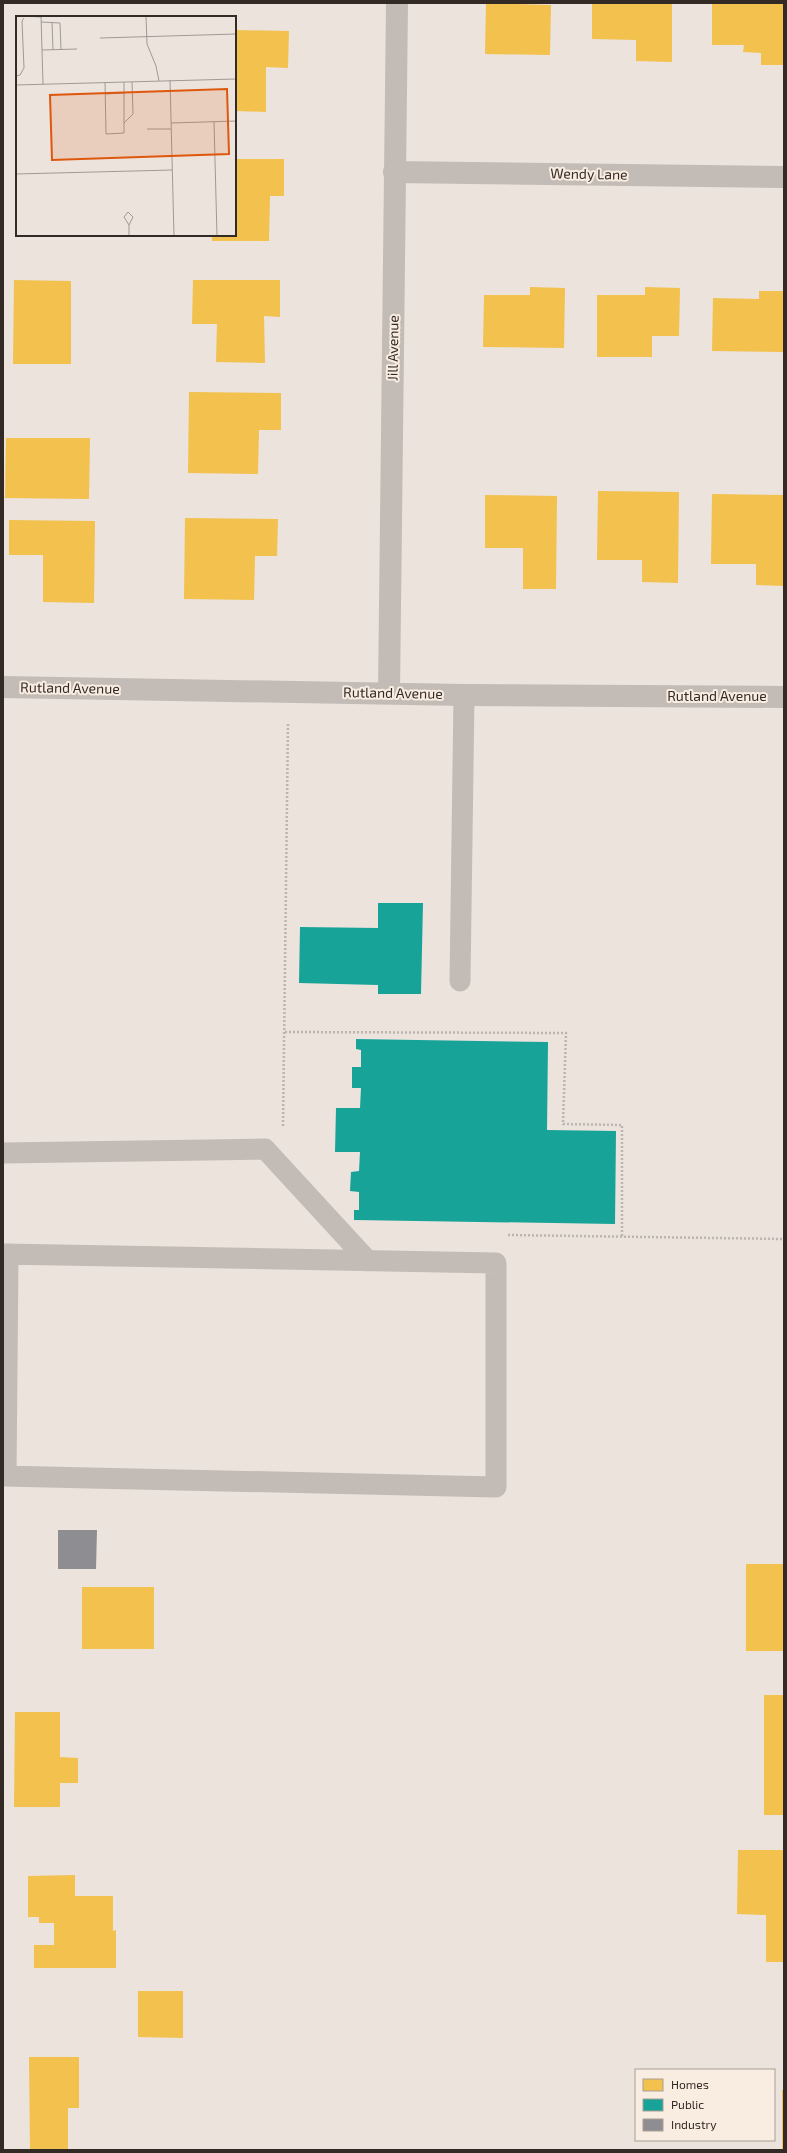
<svg xmlns="http://www.w3.org/2000/svg" width="787" height="2153" viewBox="0 0 787 2153" font-family="'Exo 2',sans-serif">
<style>
.homes{fill:#f2c14e}
.public{fill:#17a398}
.industry{fill:#8d8d92}
.lines{fill:none;stroke-linecap:round;stroke-linejoin:round}
.path{stroke:#bcb4ae;stroke-width:2.5;stroke-dasharray:2 2;stroke-linecap:butt}
.lane{stroke:#c3bbb5;stroke-width:21}
.street{stroke:#c3bbb5;stroke-width:22}
.labels{text-anchor:middle;stroke-width:4;stroke-linejoin:round;paint-order:stroke}
.street-label{font-size:14px;fill:#332925;stroke:#f9ede2}
.inset-road{fill:none;stroke:#a19993;stroke-width:1}
.view{fill:#df570d;fill-opacity:0.15;stroke:#df570d;stroke-width:2}
.inset-edge{fill:none;stroke:#332925;stroke-width:2}
</style>
<rect width="100%" height="100%" fill="#ebe3dc"/>
<path class="homes" d="M486,3L551,5L550,55L485,54Z
M592,3H672V62L636,61V40L592,39Z
M712,3H784V65H761V53L743,52L744,45H712Z
M235,30L289,31L288,68L266,67V112L235,111Z
M235,159H284V196H270L269,241H212V235H235Z
M14,280L71,281V364H13Z
M193,280H280V317L264,316L265,363L216,362L217,324H192Z
M530,287L565,288L564,348L483,347L484,295H530Z
M645,287L680,288L679,336H652V357H597V295H645Z
M759,291H784V352L712,351L713,298L759,299Z
M189,392L281,393V430H259L258,474L188,473Z
M6,438H90L89,499L5,498Z
M598,491L679,492L678,583L642,582V560H597Z
M712,494L784,495V586L756,585V564H711Z
M485,495L557,496L556,589H523V548H485Z
M185,518L278,519L277,556H255L254,600L184,599Z
M9,520L95,521L94,603L43,602V555H9Z
M746,1564H784V1651H746Z
M82,1587H154V1649H82Z
M764,1695H784V1815H764Z
M15,1712H60V1757L78,1758V1783H60V1807H14Z
M738,1850H784V1962H766V1915L737,1914Z
M75,1875V1896H113V1931L116,1930V1968H34V1945H54V1923H39V1917H28V1876Z
M138,1991H183V2038L138,2037Z
M29,2057H79V2108H68V2150H30Z
M782,2090H784V2150H782Z"/>
<path class="public" d="M378,903H423L421,994H378V985L299,983L300,927L378,928Z
M356,1039L548,1042L547,1130L616,1131L615,1224L354,1220V1210H359V1192L350,1191L351,1172L359,1171L360,1152H335L336,1108H360L361,1088H352V1067H361V1050L356,1049Z"/>
<path class="industry" d="M58,1530H97L96,1569H58Z"/>
<g class="lines">
<path class="path" d="M285,1032L566,1033L563,1124L622,1125V1237
M283,1126L288,723
M508,1235L784,1239"/>
<path class="lane" d="M460,981L464,695
M3,1153L265,1149L368,1261
M3,1254L496,1263V1487L3,1476
M6,1476L8,1254"/>
<path class="street" d="M394,172L784,177
M3,687L464,695L784,697
M389,693L397,3"/>
</g>
<g class="labels">
<g class="street-label">
<text transform="translate(589 174) rotate(1)" y="5">Wendy Lane</text>
<text transform="translate(393 348) rotate(-89)" y="5">Jill Avenue</text>
<text transform="translate(70 688) rotate(1)" y="5">Rutland Avenue</text>
<text transform="translate(393 693) rotate(1)" y="5">Rutland Avenue</text>
<text x="717" y="701">Rutland Avenue</text>
</g>
</g>
<g transform="translate(16 16)">
<rect width="220" height="220" fill="#ebe3dc"/>
<path class="inset-road" d="M7,0L25,1M25,0L27,68M130,0L131,28L140,50L143,65M25,6L44,7L45,33M36,6L37,34M84,22L220,18M26,34L61,33M0,60L4,59L8,52L6,5L8,2M154,64L158,220M89,66L90,118L108,117V66M0,69L220,63M89,78L108,77M198,106L201,220M108,107L117,98L116,66M155,107L220,105M131,113H155M0,158L156,154M113,209L117,201L112,196L108,201L113,209V220"/>
<path class="view" d="M211,73L213,138L36,144L34,79Z"/>
<rect width="220" height="220" class="inset-edge"/>
</g>
<rect width="787" height="2153" fill="none" stroke="#332925" stroke-width="8"/>
<rect x="635" y="2069" width="140" height="72" fill="#f9ede2" stroke="#aa9f96"/>
<rect x="643" y="2079" width="20" height="12" fill="#f2c14e" stroke="#aa9f96"/>
<text x="671" y="2089" font-size="12" fill="#332925">Homes</text>
<rect x="643" y="2099" width="20" height="12" fill="#17a398" stroke="#aa9f96"/>
<text x="671" y="2109" font-size="12" fill="#332925">Public</text>
<rect x="643" y="2119" width="20" height="12" fill="#8d8d92" stroke="#aa9f96"/>
<text x="671" y="2129" font-size="12" fill="#332925">Industry</text>
</svg>
